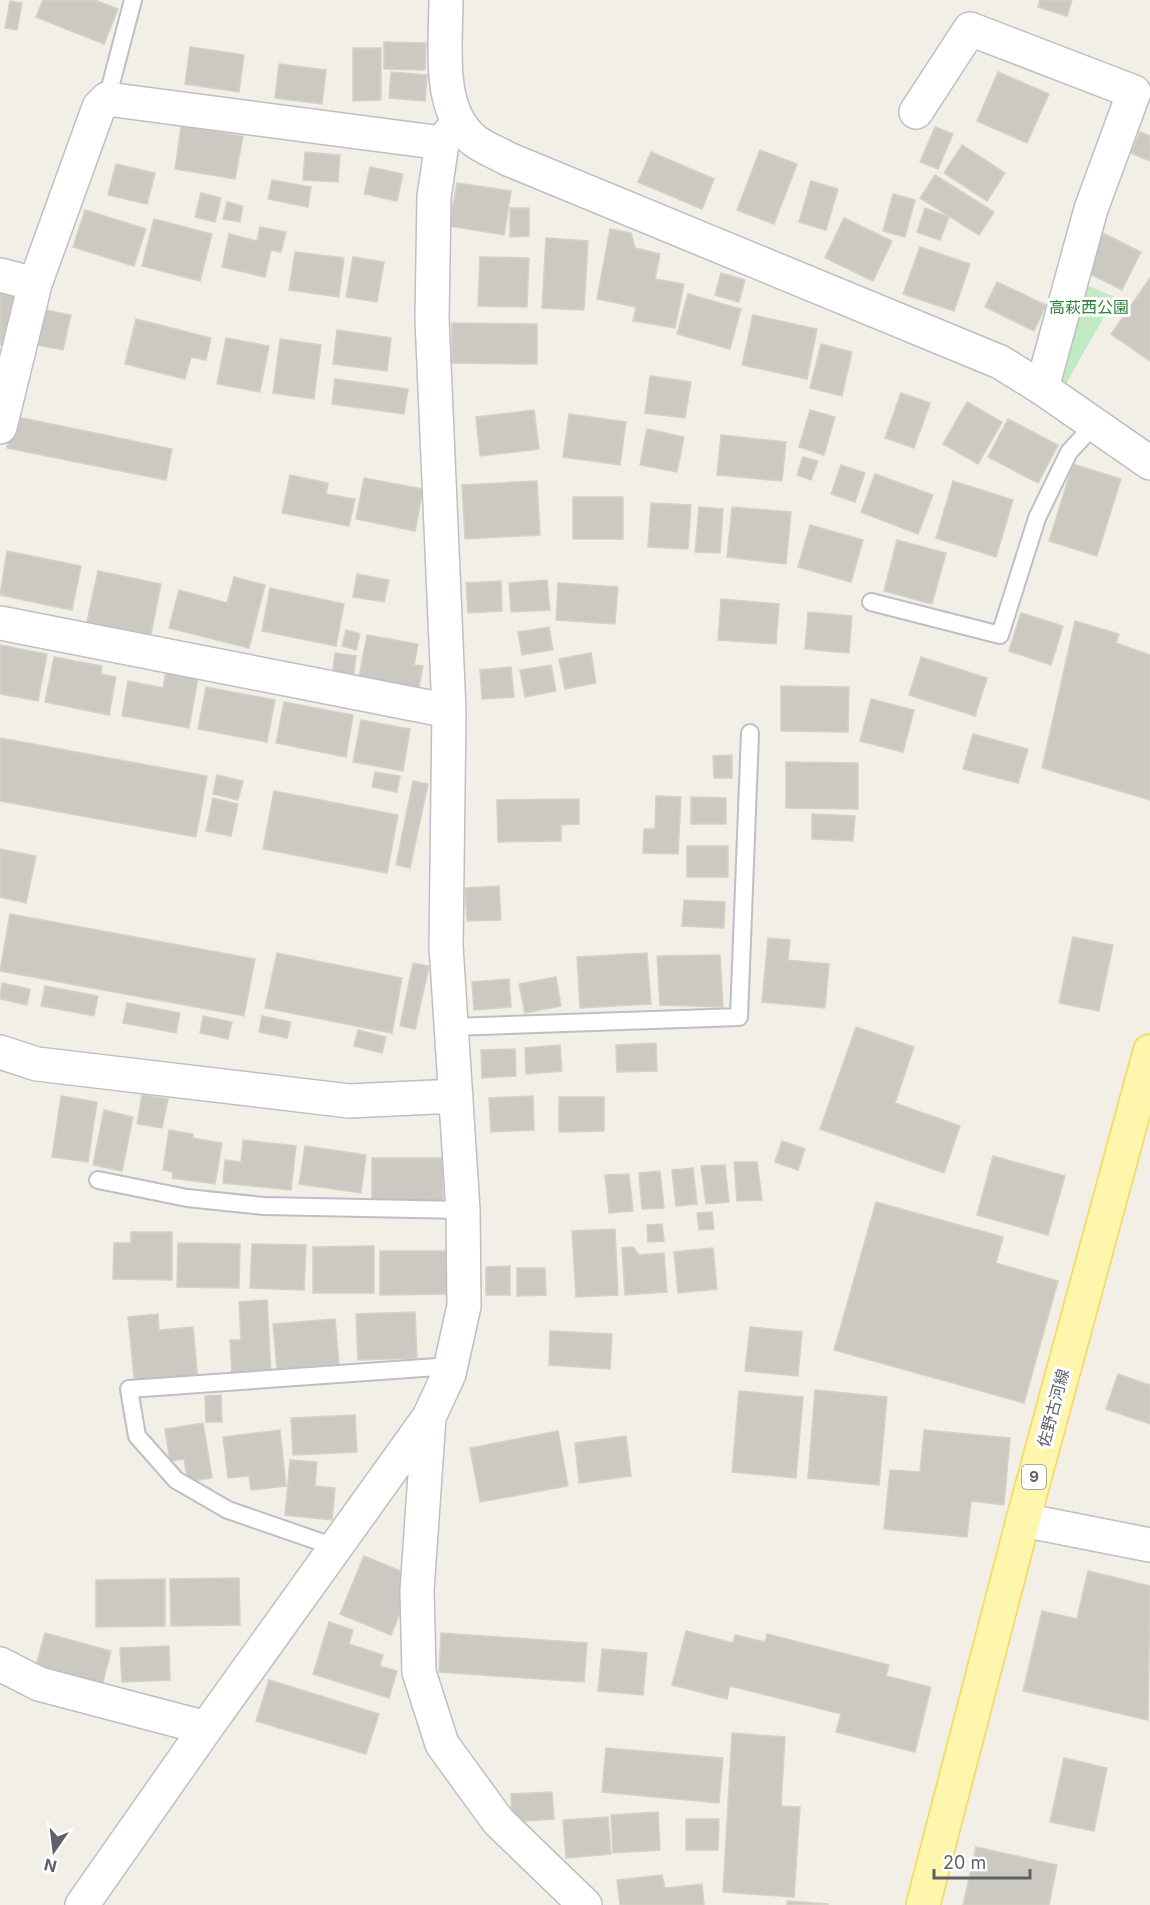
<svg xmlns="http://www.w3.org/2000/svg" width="1150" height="1905" viewBox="0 0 1150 1905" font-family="Inter,'Noto Sans JP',sans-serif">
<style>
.green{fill:#c1eac3}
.building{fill:#ccc9c3;stroke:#d6d1c4;stroke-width:1.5}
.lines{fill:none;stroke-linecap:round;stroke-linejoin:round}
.lane-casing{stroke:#bdbfc6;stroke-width:20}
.street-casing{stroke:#bdbfc6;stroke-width:36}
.secondary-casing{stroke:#bbbec5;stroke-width:36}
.primary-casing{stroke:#fcd554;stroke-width:36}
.lane{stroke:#fff;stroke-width:16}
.street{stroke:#fff;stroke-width:33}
.secondary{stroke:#fff;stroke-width:33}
.primary{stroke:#fff6ad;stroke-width:33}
.labels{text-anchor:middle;stroke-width:6;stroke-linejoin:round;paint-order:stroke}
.shield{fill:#fff;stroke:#8e9095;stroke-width:1.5}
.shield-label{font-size:15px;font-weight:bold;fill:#5d6168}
.park-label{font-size:16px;fill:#2e8637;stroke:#fff}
.street-label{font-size:16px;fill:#5d6168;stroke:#fff}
</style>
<rect width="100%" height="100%" fill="#f1efe6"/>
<path class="green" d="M1079,282L1115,297L1063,389L1054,370Z"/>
<path class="building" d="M43,0H95L118,9L104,44L36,17Z
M1040,0H1072L1067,16L1038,7Z
M10,1L22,3L17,30L5,28Z
M384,42L426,43L425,70L384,69Z
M190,47L244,55L239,92L185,84Z
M353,48H381V100L353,101Z
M279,64L326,70L322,104L275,98Z
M391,72L427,75L425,101L389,98Z
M998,72L1049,94L1027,143L977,121Z
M181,126L243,136L235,179L175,169Z
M935,127L953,134L938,169L920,162Z
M1140,132L1150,136V161L1131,153Z
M962,145L1005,173L987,201L944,173Z
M760,150L797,164L774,224L737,210Z
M305,152L340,155L338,182L303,180Z
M651,152L714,179L702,209L638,182Z
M116,164L155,173L147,204L108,195Z
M370,167L403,174L397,201L364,194Z
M935,175L994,212L979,235L920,198Z
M272,180L311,187L308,207L268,199Z
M811,181L838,189L826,230L799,222Z
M457,183L511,191L504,235L449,226Z
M201,193L221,198L215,222L195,217Z
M893,194L915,200L905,237L883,231Z
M227,202L243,206L240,222L223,219Z
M510,208H529V236L510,237Z
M925,208L949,217L940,240L917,232Z
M85,210L146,229L134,266L73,247Z
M844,218L892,241L873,281L825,258Z
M154,219L212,234L200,281L142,266Z
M260,227L286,232L281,252L271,250L265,277L222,267L229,234L257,241Z
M610,229L631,233L635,248L660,254L655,279L684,284L675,328L633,321L636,307L597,299Z
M1103,233L1141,252L1122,290L1084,271Z
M546,238L588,241L584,310L542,308Z
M920,247L970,264L954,311L903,294Z
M295,252L344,258L339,297L289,290Z
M353,257L384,262L377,302L346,297Z
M480,257L529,258L527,307L478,306Z
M721,273L745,280L739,302L715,295Z
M1150,278V361L1111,334Z
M997,282L1046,305L1034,331L985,307Z
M0,288L15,292L2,345L0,344Z
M688,294L741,309L730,349L677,334Z
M40,309L71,315L63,350L32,344Z
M753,315L817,329L807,379L742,365Z
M136,319L211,338L206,360L191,357L185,379L125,364Z
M452,323L537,324V364L452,363Z
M337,330L391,338L387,371L333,364Z
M226,338L269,346L260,392L217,384Z
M280,339L321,345L314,399L273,393Z
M821,344L852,352L842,396L810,388Z
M650,376L691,382L685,418L645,413Z
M335,379L408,389L404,414L332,404Z
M901,393L930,403L914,448L885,438Z
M967,402L1002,422L978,464L943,444Z
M534,410L539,449L480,456L476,417Z
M810,410L835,417L824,455L799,447Z
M569,414L626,422L620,465L563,457Z
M13,416L172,449L166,480L7,448Z
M1008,419L1058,445L1038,483L988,457Z
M647,429L684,437L677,472L640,465Z
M721,435L786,442L782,481L717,475Z
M803,457L818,461L811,480L797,475Z
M1073,464L1121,479L1097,556L1049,541Z
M841,465L865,473L855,502L831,494Z
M875,474L933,495L918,534L861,512Z
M290,475L328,483L326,494L355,499L349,526L282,513Z
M364,478L423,489L415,531L356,519Z
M537,481L540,535L465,539L462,485Z
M953,481L1013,500L996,557L936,538Z
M573,497H623V539H573Z
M651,503L691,505L688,549L648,547Z
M699,507L723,509L720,553L695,552Z
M732,507L791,512L786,564L727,557Z
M810,525L863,540L851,582L798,567Z
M897,540L946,553L932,604L884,591Z
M7,551L81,566L72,610L0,595Z
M98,571L161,584L150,639L86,626Z
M357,574L389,580L384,602L353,597Z
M234,577L265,585L249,648L169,628L179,590L227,603Z
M547,580L550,610L511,612L509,583Z
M501,581L502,611L468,613L466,583Z
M558,583L618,587L615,624L556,620Z
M270,588L344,604L336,646L262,631Z
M721,599L779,604L776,644L718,640Z
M808,612L852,616L849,653L805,649Z
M1021,613L1063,626L1051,665L1009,651Z
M1075,621L1119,634L1116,643L1150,655V800L1042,768Z
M549,627L553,650L522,655L518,632Z
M346,630L360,634L356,650L342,646Z
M367,635L418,644L414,665L423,666L418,693L358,682Z
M0,645L47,654L38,701L0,694Z
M335,653L356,656L353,680L332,677Z
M591,653L596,683L565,689L559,659Z
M54,657L102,666L101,674L116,677L109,715L45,702Z
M921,657L987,678L975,716L909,695Z
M551,665L556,691L525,697L520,670Z
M167,666L199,672L189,728L122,716L128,681L163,688Z
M511,667L514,697L482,699L480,670Z
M781,686L849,687L848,732L781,731Z
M206,687L275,700L267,742L198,729Z
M871,699L914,710L903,752L860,741Z
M284,702L353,715L346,757L276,743Z
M361,720L410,729L403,771L353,762Z
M973,734L1028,749L1018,783L963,769Z
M0,738L207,776L196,837L0,801Z
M732,755V778H714L713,756Z
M786,762L858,763V809L786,808Z
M375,772L400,776L397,792L372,787Z
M217,775L243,781L238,800L213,794Z
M413,781L428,784L410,868L396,865Z
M274,791L398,815L387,873L263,849Z
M656,796L681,797L678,854L643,853L644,829H655Z
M691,797L726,798V824H691Z
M213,798L238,804L231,836L206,831Z
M579,799V824L561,825V841L498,842L497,800Z
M812,814L855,816L853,841L812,839Z
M687,846H728V877H687Z
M0,849L36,856L26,903L0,897Z
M499,886L501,920L467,921L465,888Z
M684,900L725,902L724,928L682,926Z
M10,914L255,959L244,1016L0,971Z
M1073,937L1113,945L1099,1011L1059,1003Z
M768,938L790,940L788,960L829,964L825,1008L762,1002Z
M277,953L402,978L392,1033L265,1008Z
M647,953L651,1004L580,1008L577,957Z
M720,955L723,1007L660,1005L657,956Z
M413,963L429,966L415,1029L400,1026Z
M556,977L561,1006L525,1013L519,984Z
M509,979L511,1007L474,1010L472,982Z
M2,983L30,989L27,1005L0,999Z
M45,986L98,996L94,1016L41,1006Z
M127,1003L180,1013L176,1033L123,1023Z
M203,1016L232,1022L228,1039L200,1033Z
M262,1016L291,1022L287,1038L259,1032Z
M856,1027L914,1047L895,1103L960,1126L944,1173L820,1129Z
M358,1030L386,1037L382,1053L354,1046Z
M656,1043L657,1071L617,1072L616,1045Z
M560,1045L562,1071L526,1074L525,1048Z
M515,1049L516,1076L482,1078L481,1050Z
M142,1095L168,1099L162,1128L137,1124Z
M61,1096L97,1102L88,1162L52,1157Z
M533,1096L534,1130L491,1132L489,1098Z
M559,1097H604V1131L559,1132Z
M104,1110L133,1117L122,1171L93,1165Z
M169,1130L193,1134L192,1138L222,1143L215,1184L172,1178L173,1172L163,1170Z
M243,1140L296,1146L291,1190L223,1183L225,1160L241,1162Z
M782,1141L805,1149L798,1170L775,1162Z
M305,1146L366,1155L361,1193L299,1184Z
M993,1156L1065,1176L1048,1235L977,1215Z
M372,1158H443V1201H372Z
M734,1162H757L762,1200L737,1201Z
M725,1165L729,1202L706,1204L701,1166Z
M693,1168L697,1204L676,1206L672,1170Z
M660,1171L664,1208L642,1209L639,1173Z
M629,1174L633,1211L609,1213L605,1175Z
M876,1202L1003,1237L996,1263L1058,1281L1024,1403L834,1350Z
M712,1212L714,1229L699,1230L697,1213Z
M662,1224L664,1241L648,1242L647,1225Z
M615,1229L618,1295L576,1297L572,1231Z
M131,1232H172V1280L113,1279L114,1243H131Z
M178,1243L240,1244L239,1288L177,1287Z
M252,1244L306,1245L304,1290L250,1288Z
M374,1246V1293H313V1247Z
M633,1247L639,1255L664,1253L667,1292L625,1295L622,1248Z
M713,1248L717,1289L678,1293L674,1252Z
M380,1251H446L447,1294L380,1295Z
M510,1266V1295H486V1267Z
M517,1268H545L546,1295L517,1296Z
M267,1300L271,1372L232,1375L230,1340H241L239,1302Z
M415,1312L417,1358L358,1360L356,1314Z
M158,1314L159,1330L193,1327L198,1381L135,1387L128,1317Z
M335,1319L339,1365L277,1369L273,1324Z
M750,1327L802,1332L798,1376L745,1371Z
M550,1331L612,1334L610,1369L549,1365Z
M1118,1374L1150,1385V1424L1106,1409Z
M815,1390L887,1397L879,1485L808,1478Z
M739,1391L803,1397L796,1478L732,1472Z
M221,1395L222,1422H206L205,1396Z
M355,1415L357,1452L293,1455L291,1418Z
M203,1423L212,1478L188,1482L184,1459L170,1461L165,1429Z
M280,1430L286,1486L251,1490L249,1476L228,1478L223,1437Z
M924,1430L1010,1438L1004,1505L971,1501L967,1537L884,1529L890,1470L920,1472Z
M558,1431L568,1486L480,1502L470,1448Z
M626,1436L631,1476L579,1483L575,1443Z
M290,1460L317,1462L315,1486L335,1488L332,1520L285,1515Z
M364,1556L415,1577L391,1635L340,1614Z
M1088,1571L1150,1586L1148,1720L1023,1691L1042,1611L1077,1619Z
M239,1578L240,1625L171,1626L170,1579Z
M165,1579V1626L96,1627V1580Z
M329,1622L353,1630L349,1644L383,1655L380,1666L397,1671L389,1698L313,1674Z
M686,1631L733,1643L735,1635L765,1642L767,1634L889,1665L886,1676L931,1687L915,1752L836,1732L841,1714L730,1686L727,1699L672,1685Z
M45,1633L111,1651L102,1686L35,1669Z
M441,1633L587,1643L584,1682L439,1672Z
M169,1646L170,1680L122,1682L120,1648Z
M602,1649L647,1653L643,1695L598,1691Z
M269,1680L379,1714L366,1754L256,1721Z
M732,1733L785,1737L781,1806L800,1807L794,1897L723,1892Z
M606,1748L723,1758L719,1803L602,1792Z
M1064,1758L1107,1768L1094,1831L1050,1822Z
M552,1792L554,1819L512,1822L511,1794Z
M658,1812L660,1850L613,1853L611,1815Z
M608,1817L611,1854L566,1858L563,1820Z
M686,1819H719L718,1850H686Z
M976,1847L1057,1865L1049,1905H963Z
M662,1875L665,1888L702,1884L704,1905H620L617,1880Z
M787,1901L829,1904L787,1905Z"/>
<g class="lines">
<g class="lane-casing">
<path id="lane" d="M107,99L133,0
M871,602L1000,635L1037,518L1069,452L1095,424
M451,1027L739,1017L750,733
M98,1180L187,1198L264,1206L463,1210
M335,1547L228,1510L176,1480L137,1436L129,1389L451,1366"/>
</g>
<g class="street-casing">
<path id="street" d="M916,112L970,29L1134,92L1091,209L1042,388
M0,275L35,284
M0,427L35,284L99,107L107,99L442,143
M0,623L449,711
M0,1052L37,1064L349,1101L456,1096
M429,1417L417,1591L419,1672L442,1744L498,1821L585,1905
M1023,1520L1150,1545
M0,1664L39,1684L206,1728
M82,1905L206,1728L429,1417L449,1374L464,1306L463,1210L446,946L449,711L432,319L434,197L442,143L458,122"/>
</g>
<g class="secondary-casing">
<path id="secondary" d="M446,0C446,44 436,111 475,141C484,148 498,153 508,159L1000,362L1042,388L1150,463"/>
</g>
<g class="primary-casing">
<path id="primary" d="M923,1905L1023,1520L1150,1051"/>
</g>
<use href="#lane" class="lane"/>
<use href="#street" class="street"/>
<use href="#secondary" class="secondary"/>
<use href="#primary" class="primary"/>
</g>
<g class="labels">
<rect class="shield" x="1022" y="1465" width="24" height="24" rx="4.5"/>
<g class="shield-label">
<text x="1034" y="1482">9</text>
</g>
<g class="park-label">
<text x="1089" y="313">高萩西公園</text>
</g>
<g class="street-label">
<text transform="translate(1053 1408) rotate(-75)" y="6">佐野古河線</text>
</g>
</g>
<g transform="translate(54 1851) rotate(194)" stroke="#ffffff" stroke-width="4.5" paint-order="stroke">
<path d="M0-4.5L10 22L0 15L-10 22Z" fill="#5d6168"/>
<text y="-9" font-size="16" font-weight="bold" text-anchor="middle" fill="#5d6168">N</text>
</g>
<path d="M934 1869v9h96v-9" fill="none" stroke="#5d6168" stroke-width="3"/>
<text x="943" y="1869" font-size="18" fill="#5d6168" stroke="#ffffff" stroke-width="4.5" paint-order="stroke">20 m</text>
</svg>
